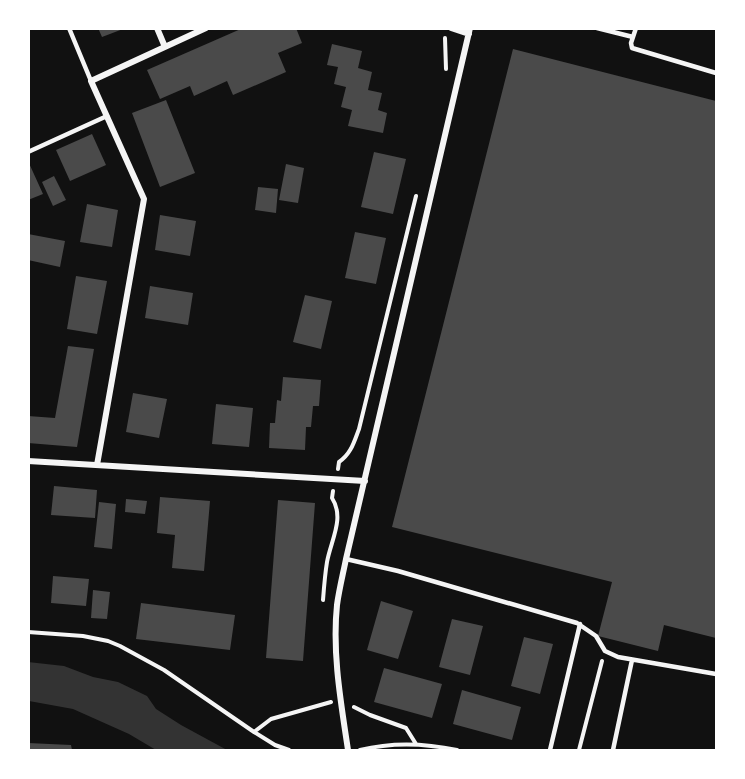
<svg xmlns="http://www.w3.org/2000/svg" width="745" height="779" viewBox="0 0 745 779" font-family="'Public Sans',sans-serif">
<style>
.water{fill:#333}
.building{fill:#4a4a4a}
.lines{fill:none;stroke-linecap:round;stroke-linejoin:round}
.path{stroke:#f5f5f5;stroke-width:4}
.service{stroke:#f5f5f5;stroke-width:4.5}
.minor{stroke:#f5f5f5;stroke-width:6}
</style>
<rect width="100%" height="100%" fill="#111"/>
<path class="water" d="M28,662L64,666L93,677L118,682L147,696L156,709L181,725L227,750H156L129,734L73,709L29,701Z"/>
<path class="building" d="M98,28H123V29L102,37Z
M243,28H296L302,43L278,53L286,72L233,95L227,81L194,96L190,86L160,99L147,70Z
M332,44L362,51L358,68L372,72L368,90L382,93L378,110L387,113L383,133L348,126L352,110L341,107L346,87L334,84L338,67L327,65Z
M513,49L716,101V638L664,625L658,651L598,636L612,582L392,527Z
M166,100L195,173L160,187L132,113Z
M92,134L106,165L70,181L56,150Z
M374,152L406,159L393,214L361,207Z
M28,161L43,194L28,200Z
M286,164L304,168L298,203L279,200Z
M54,176L66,200L53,206L42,182Z
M258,187L278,189L276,213L255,210Z
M87,204L118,210L112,247L80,242Z
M160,215L196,221L190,256L155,250Z
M355,232L386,238L376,284L345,278Z
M28,234L65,241L60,267L28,260Z
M76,276L107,281L97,334L67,329Z
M150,286L193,293L188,325L145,318Z
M305,295L332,301L321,349L293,342Z
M68,346L94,349L77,447L28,443V416L55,418Z
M283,377L321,380L319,406H313L311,427H306L305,450L269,448L270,423H275L277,400L281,401Z
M133,393L167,399L159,438L126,432Z
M216,404L253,408L249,447L212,444Z
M54,486L97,490L95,518L51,515Z
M160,497L210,501L204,571L172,568L175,535L157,533Z
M126,499L147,501L145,514L125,512Z
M278,500L315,503L303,661L266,658Z
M99,502L116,504L112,549L94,547Z
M53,576L89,579L86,606L51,603Z
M93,590L110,592L107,619L91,618Z
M381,601L413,611L398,659L367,650Z
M141,603L235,615L230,650L136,639Z
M452,619L483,626L470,675L439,667Z
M524,637L553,644L540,694L511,686Z
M384,668L442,684L432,718L374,702Z
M462,690L521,707L512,740L453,724Z
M28,743L71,745L72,750H28Z"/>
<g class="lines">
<path class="path" d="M445,38L446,69
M338,469L339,462C351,454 354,442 359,429L416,196
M323,600C324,587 325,574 327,562C331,540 345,518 332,498L333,491
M28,632L83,636L108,641L120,646L164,670L254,732L275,745L289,750
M354,707L370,715L406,728L416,744
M254,732L271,719L331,702
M360,750C392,742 424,743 457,750
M579,750L602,661"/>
<path class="service" d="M69,28L91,81
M597,28L633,37
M636,28L631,43L632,48L716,73
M28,152L107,116
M346,559L398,571L577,623L596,636L605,651L618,657L716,674
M550,750L580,624
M613,750L632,660"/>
<path class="minor" d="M157,28L165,47
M451,28L469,34
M28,461L365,481
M97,465L144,199L91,81L206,28
M348,750C341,703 332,653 337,605C339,590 343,574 346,559L470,28"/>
</g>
<rect width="745" height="779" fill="none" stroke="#ffffff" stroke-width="60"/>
</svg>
